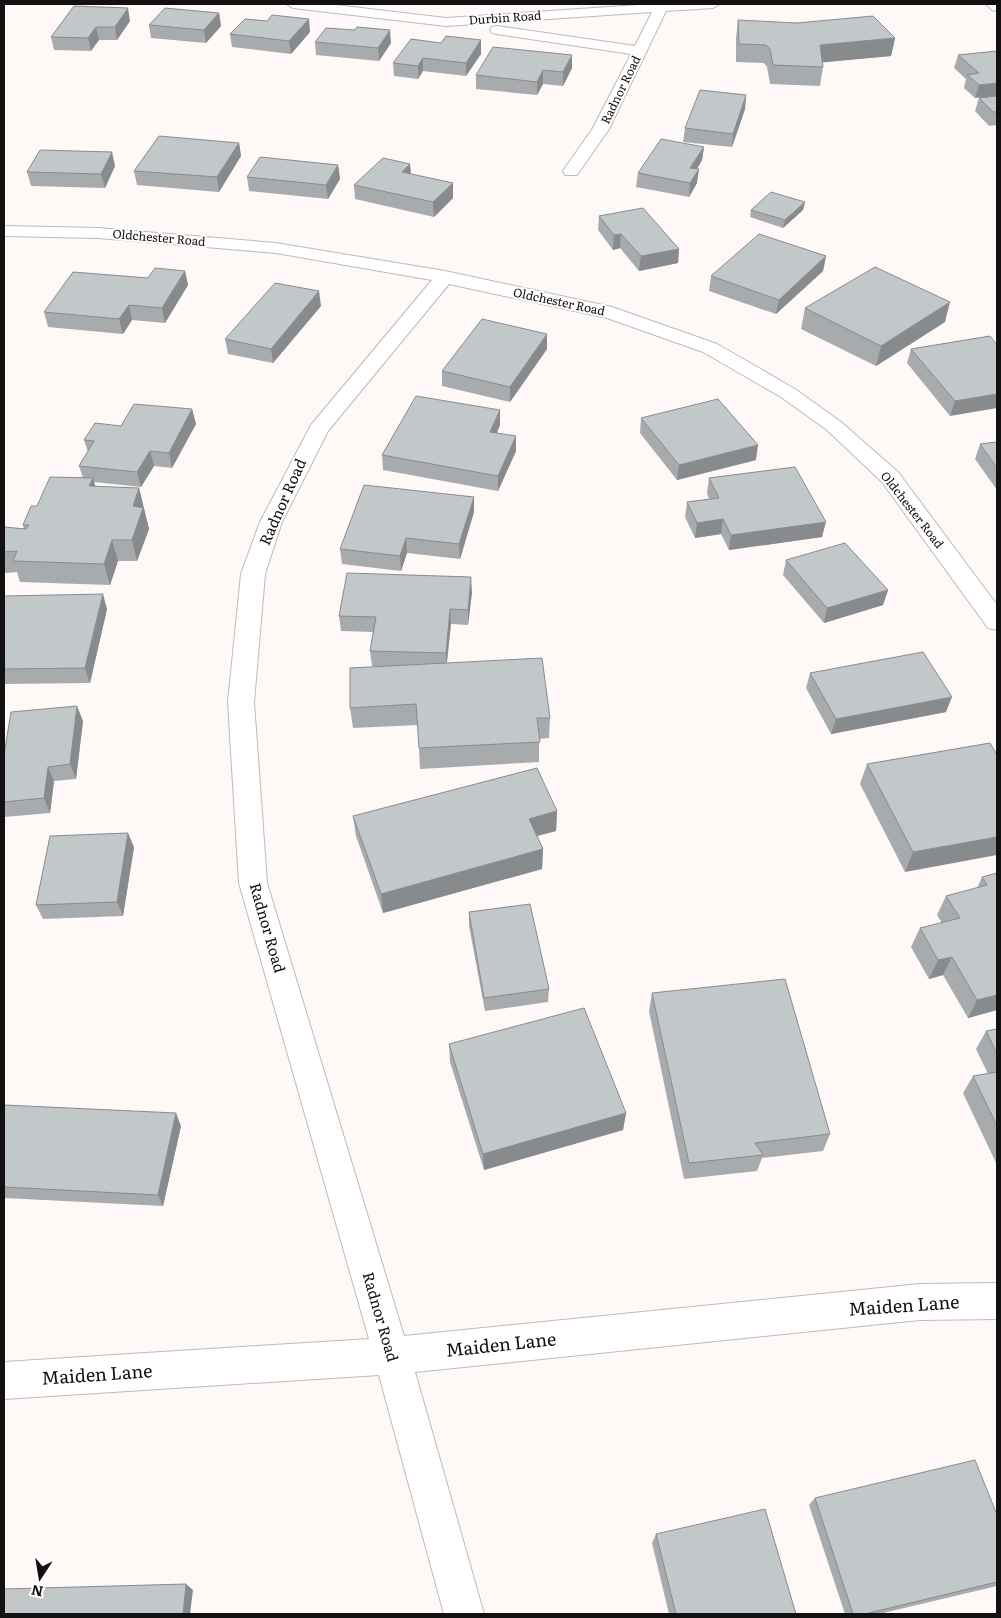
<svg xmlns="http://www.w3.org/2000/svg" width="1001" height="1618" viewBox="0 0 1001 1618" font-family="Literata,serif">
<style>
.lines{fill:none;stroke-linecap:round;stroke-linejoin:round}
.minor-casing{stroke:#bebab7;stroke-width:2}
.minor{fill:#fff;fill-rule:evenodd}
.wall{fill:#a7abad}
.shaded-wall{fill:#888b8d}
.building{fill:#c2c7c9;stroke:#888b8d}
.labels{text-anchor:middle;stroke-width:4;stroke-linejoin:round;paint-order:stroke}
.far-street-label{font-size:12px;fill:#121010;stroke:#fff}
.street-label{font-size:15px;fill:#121010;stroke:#fff}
.near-street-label{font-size:18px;fill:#121010;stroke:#fff}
</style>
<rect width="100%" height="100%" fill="#fef9f7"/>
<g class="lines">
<g class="minor-casing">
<path id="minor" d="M286,4H327L446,18L654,4H720L713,8L666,11L609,129L577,175H565L563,171L593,128L631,54L497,34L492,33L490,30L492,27L497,26L635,46L652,12L446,26L293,8Z
M986,4H997V11L992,10Z
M4,226L98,228L276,243L445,271L612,307L717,344L795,389L841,422L898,472L997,605V630L988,628L882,482L827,430L781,397L703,352L607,318L449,284L328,431L282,522L265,574L254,702L267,883L404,1336L920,1284L997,1283V1319L920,1320L415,1372L484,1614H444L379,1375L4,1399V1362L369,1339L239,883L228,702L241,574L260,522L311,425L432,280L276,253L98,238L4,236Z"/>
</g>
<use href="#minor" class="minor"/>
</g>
<path class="wall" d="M74,6L130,21L117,40H99L91,51L54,50L51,37Z
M219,13L221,26L206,43L151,38L149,25Z
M738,20L895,38L891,56L822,62L823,67L820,86L770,84L767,67L764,63L736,62V38Z
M267,21L310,32L291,54L232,47L230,34Z
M481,40V54L466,76L423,71L418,79L394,76L393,63L441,43Z
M315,42L391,43L379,61L316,55Z
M997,51L975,98L964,88L966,79L954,68L958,55Z
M572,68L563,86L543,84L537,95L476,89V75Z
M746,95L745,109L732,147L683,142L685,128Z
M997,96V125L989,126L975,111L979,98Z
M239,143L241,156L219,192L137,185L134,171Z
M704,147L702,160L697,169V183L689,197L636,187L638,173Z
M410,164L411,174L453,183V198L434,217L355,199L354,185Z
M338,165L340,179L328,199L249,191L247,177Z
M115,166L105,188L31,186L27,172Z
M805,202L803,210L783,228L750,217L751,210Z
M599,216L679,249L678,263L639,271L620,248L613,250L598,230Z
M826,256L823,271L776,314L709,291L711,276Z
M185,271L188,285L165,323L132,320L123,334L48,327L44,312L148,278Z
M321,306L273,363L228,354L225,339Z
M805,308L945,322L876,366L801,329Z
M990,336L950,416L907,363L911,349Z
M547,349L510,402L442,386V371Z
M192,409L196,424L172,468L154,466L141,487L94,482L95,487L139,488L149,529L137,561H118L110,585L20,582L17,572L6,573L4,572V527L24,529L23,525L37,506L83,478L79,466L88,452L84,440L121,426Z
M641,418L756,460L677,480L640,433Z
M500,425L497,433L516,436V451L498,491L383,470L382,455Z
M997,442V490L975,459L980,444Z
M709,478L822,537L729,550L721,534L695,538L685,517L687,502L709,499L707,493Z
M474,497V512L460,559L407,553L401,571L342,564L340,549Z
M786,560L888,590L883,605L824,623L783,575Z
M472,592L468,625L451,624L447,663L550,718L549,738L539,739V762L420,769L418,725L353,728L350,708L382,666H372L370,651L373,632L341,631L339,616Z
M4,598L107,609L90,683L4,684Z
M810,673L946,712L831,734L806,688Z
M83,721L76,779L54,781L50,813L4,817V755Z
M990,743L905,872L860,784L867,764Z
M557,811L556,831L537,836L543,849L542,869L383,913L356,836L353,816Z
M134,847L123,916L43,919L36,905Z
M997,873V1010L968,1018L943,975L929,979L911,947L920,928L942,923L937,915L946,896L977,888L982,877Z
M469,912L549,989L548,1002L485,1011L469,926Z
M652,993L830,1134L823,1151L762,1158L757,1171L684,1179L649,1011Z
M997,1029V1165L963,1093L973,1076L988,1074L976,1049L986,1031Z
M449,1044L626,1113L623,1130L484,1170L450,1062Z
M4,1105L181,1126L163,1206L4,1198Z
M815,1498L997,1515V1586L879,1614H845L809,1505Z
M656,1534L796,1614H669L652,1543Z"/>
<path class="shaded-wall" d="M128,8L130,21L117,40L115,27Z
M219,13L221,26L206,43L204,30Z
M309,19L310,32L291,54L289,41Z
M96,27L99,40L91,51L88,38Z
M390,30L391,43L379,61L378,48Z
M895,38L891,56L817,63L820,45Z
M481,40V54L466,76V63Z
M572,55V68L563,86V72Z
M423,58V71L418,79V66Z
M543,70V84L537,95V82Z
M997,83V96L975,98L979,85Z
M746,95L745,109L732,147L733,134Z
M239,143L241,156L219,192L217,177Z
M704,147L702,160L689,182L690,168Z
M112,152L115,166L105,188L101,174Z
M410,164L411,178L402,172Z
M338,165L340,179L328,199L326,185Z
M699,169L697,183L689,197L690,183Z
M453,183V198L434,217L433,202Z
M805,202L803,210L783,228L785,220Z
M621,234L620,248L613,250L614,235Z
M679,249L678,263L639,271L641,256Z
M826,256L823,271L776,314L779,300Z
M185,271L188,285L165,323L162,308Z
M319,291L321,306L273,363L271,349Z
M950,302L945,322L876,366L881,346Z
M129,305L132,320L123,334L119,319Z
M547,334V349L510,402V387Z
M997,394V408L950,416L955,401Z
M192,409L196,424L172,468L169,453Z
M500,410V425L490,447V432Z
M516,436V451L498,491V476Z
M758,445L756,460L677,480L679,465Z
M150,451L154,466L141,487L137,472Z
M93,478L99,499L89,486Z
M139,488L149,529L137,561L132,540L133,506Z
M474,497V512L460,559L459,544Z
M723,519L721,534L695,538L697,523Z
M826,522L822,537L729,550L731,535Z
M406,538L407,553L401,571L400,556Z
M112,540L118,561L110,585L104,564Z
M471,577L472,592L468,625V610Z
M888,590L883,605L824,623L827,608Z
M103,594L107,609L90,683L85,668Z
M450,609L451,624L446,668V653Z
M952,697L946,712L831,734L836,719Z
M77,706L83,721L76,779L70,764Z
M48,767L54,781L50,813L44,798Z
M557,811L556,831L528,838L529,819Z
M128,833L134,847L123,916L117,902Z
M997,837V855L905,872L913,852Z
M543,849L542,869L383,913L381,894Z
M952,957L943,975L929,979L938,960Z
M997,995V1010L968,1018L977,1000Z
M176,1113L181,1126L163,1206L158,1195Z
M626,1113L623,1130L484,1170L483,1154Z
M186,1584L193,1590L190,1614H183Z"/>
<path class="building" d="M74,6L128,8L115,27H96L88,38L51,37Z
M165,8L219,13L204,30L149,25Z
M272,15L309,19L289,41L230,34L245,19L267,21Z
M873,16L895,38L820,45L823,67L773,65L770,49L766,45L739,44L738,20L797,23Z
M357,27L390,30L378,48L315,42L326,28L355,30Z
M446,36L481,40L466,63L423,58L418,66L393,63L411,39L441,43Z
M493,47L572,55L563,72L543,70L537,82L476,75Z
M997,51V83L979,85L967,75L979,73L958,55Z
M700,90L746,95L733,134L685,128Z
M997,96V112H993L979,98Z
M159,136L239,143L217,177L134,171Z
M661,139L704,147L690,168L699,169L690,183L638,173Z
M40,150L112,152L101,174L27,172Z
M260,157L338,165L326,185L247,177Z
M383,158L410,164L402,172L453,183L433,202L354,185Z
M771,192L805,202L785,220L751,210Z
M643,208L679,249L641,256L621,234L614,235L599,216Z
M759,234L826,256L779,300L711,276Z
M875,267L950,302L881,346L805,308Z
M155,268L185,271L162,308L129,305L119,319L44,312L73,272L148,278Z
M275,283L319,291L271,349L225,339Z
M482,319L547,334L510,387L442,371Z
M990,336L997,345V394L955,401L911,349Z
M416,396L500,410L490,432L516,436L498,476L382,455Z
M718,399L758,445L679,465L641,418Z
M134,404L192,409L169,453L150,451L137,472L79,466L94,441L84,440L95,423L121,426Z
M997,442V468L980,444Z
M795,467L826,522L731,535L723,519L697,523L687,502L719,498L709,478Z
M50,477L93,478L89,486L139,488L133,506L143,508L132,540H112L104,564L13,561L17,551L4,552V527L26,529L29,525H23L31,506H37Z
M364,485L474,497L459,544L406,538L400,556L340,549Z
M845,543L888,590L827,608L786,560Z
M347,573L471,577L468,610L450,609L446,653L370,651L376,617L339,616Z
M103,594L85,668L4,669V596Z
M923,652L952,697L836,719L810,673Z
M542,658L550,718H537L540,742L419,748L416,704L350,708V668Z
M77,706L70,764L48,767L44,798L4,802V755L11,712Z
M990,743L997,755V837L913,852L867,764Z
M537,768L557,811L529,819L543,849L381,894L353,816Z
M128,833L117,902L36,905L50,836Z
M997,873V995L977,1000L952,957L938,960L920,928L960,918L946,896L987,885L982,877Z
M530,904L549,989L484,998L469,912Z
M785,979L830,1134L755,1143L763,1155L689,1163L652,993Z
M584,1008L626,1113L483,1154L449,1044Z
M997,1029V1054L986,1031Z
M997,1072V1126L973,1076Z
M4,1105L176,1113L158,1195L4,1187Z
M975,1460L997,1515V1582L865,1614H853L815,1498Z
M765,1509L796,1614H676L656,1534Z
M186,1584L183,1614H4V1589Z"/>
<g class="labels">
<g class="far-street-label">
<text transform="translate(505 18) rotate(-4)" y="4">Durbin Road</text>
<text transform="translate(621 90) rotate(-64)" y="4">Radnor Road</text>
<text transform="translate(159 238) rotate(5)" y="4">Oldchester Road</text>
<text transform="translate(559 302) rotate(12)" y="4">Oldchester Road</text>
<text transform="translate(912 510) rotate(52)" y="4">Oldchester Road</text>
</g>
<g class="street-label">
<text transform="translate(283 502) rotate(-66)" y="5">Radnor Road</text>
<text transform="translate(267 928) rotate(74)" y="5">Radnor Road</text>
<text transform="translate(380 1317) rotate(74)" y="5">Radnor Road</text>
</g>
<g class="near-street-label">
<text transform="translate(904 1306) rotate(-4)" y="6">Maiden Lane</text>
<text transform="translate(501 1345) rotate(-6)" y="6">Maiden Lane</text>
<text transform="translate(97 1375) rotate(-4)" y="6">Maiden Lane</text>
</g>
</g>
<rect width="1001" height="1618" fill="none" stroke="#121010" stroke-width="10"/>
<g transform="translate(40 1578) rotate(192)" stroke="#ffffff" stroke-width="4" paint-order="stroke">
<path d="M0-4L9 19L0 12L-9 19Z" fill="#121010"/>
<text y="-8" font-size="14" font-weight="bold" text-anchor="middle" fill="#121010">N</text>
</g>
</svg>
